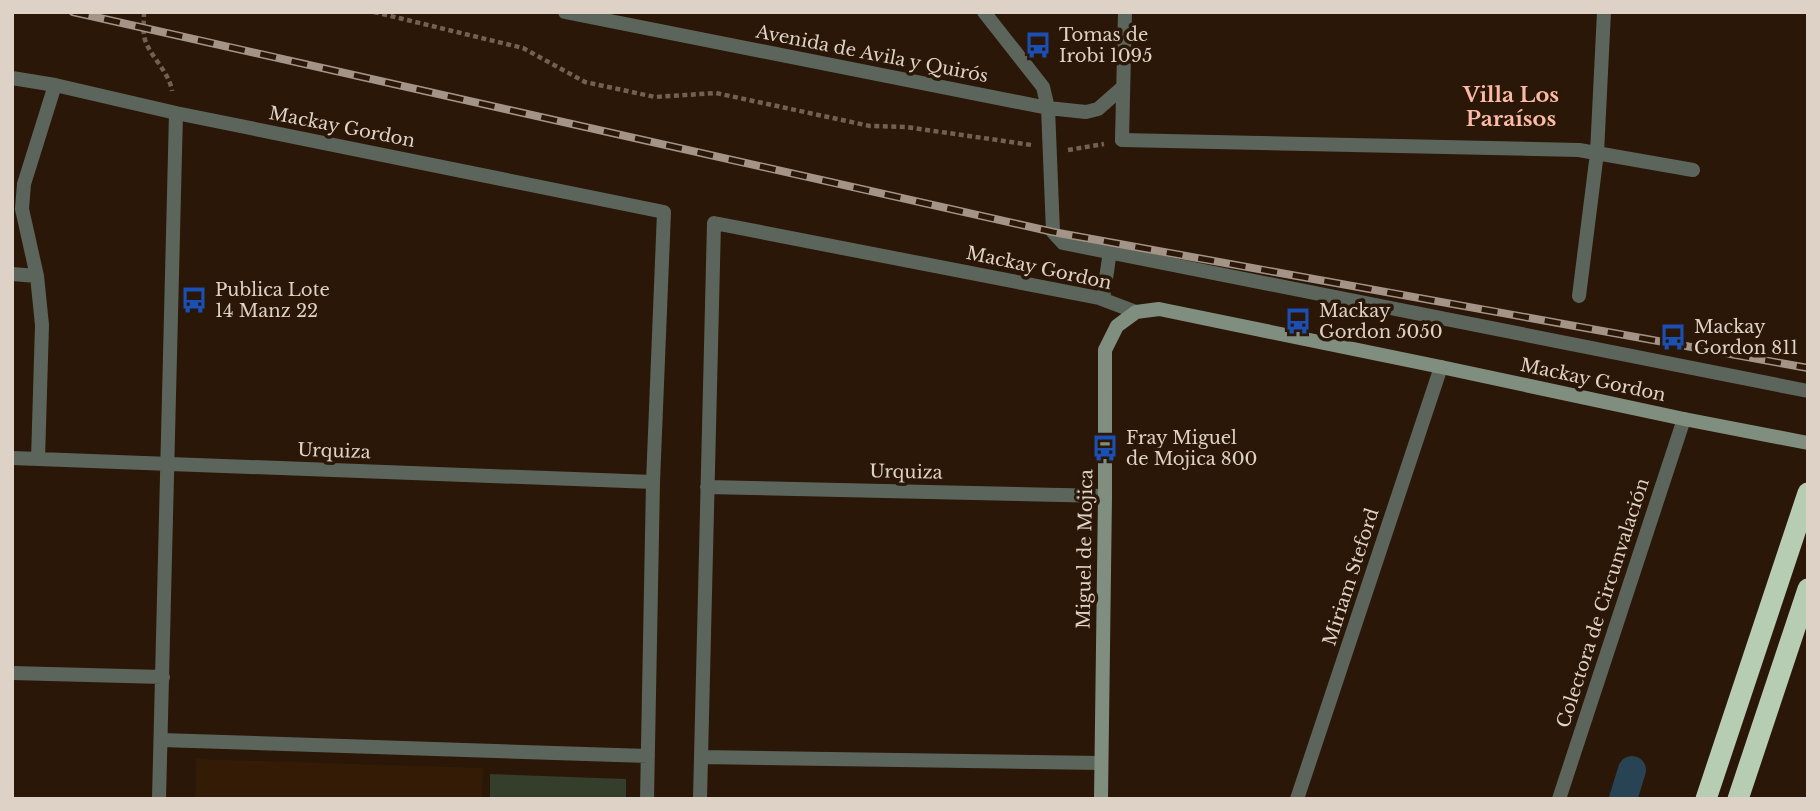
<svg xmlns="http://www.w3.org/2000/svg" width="1820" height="811" viewBox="0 0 1820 811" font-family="'Libre Baskerville',serif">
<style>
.built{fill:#331b05}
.green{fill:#353d2b}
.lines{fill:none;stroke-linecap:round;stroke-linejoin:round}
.canal{stroke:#284354;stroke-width:28}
.path{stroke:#726052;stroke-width:4.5;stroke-dasharray:5 3.5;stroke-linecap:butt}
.service{stroke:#5c655b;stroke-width:14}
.minor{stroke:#5c655b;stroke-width:14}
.secondary{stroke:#808e7f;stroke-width:14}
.motorway{stroke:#b6ccb3;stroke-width:21}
.rail-casing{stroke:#a49488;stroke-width:8}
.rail{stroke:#2b1707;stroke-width:5;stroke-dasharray:16;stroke-linecap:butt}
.labels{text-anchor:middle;stroke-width:7;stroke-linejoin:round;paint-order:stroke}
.poi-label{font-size:18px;fill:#ded1c6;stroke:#2b1707;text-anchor:start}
.street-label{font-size:18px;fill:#ded1c6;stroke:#2b1707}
.quarter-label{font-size:21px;font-weight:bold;fill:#fabaa6;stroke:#2b1707}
</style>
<rect width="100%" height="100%" fill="#2b1707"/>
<path class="built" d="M196,759L483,768L482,799H195Z"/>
<path class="green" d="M490,774L626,779V799H490Z"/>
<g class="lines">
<path class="canal" d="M1623,799L1632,770"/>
<path class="path" d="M144,12C144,20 143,28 144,35C146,53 169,70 172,91
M374,12L523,48L585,82L655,97L716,93L870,126L906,127L1032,145
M1068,150L1104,144"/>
<path class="service" d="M1122,140L1579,150L1693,170
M1579,296L1597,153L1604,12"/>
<path class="minor" d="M565,12L1048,108L1086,112L1098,109L1123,87
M984,12L1043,87L1048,108L1053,232L1063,243L1808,391
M12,78L55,85L176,113L664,212L653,482L647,799
M1122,140L1125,12
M12,274L37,276
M1103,299L1110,251
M12,458L653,482
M38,459L42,325L37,276L22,209L24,184L55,85
M707,487L1105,496
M12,673L163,677
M161,740L648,756
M702,757L1101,763
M159,799L176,113
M700,799L714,223L1099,298L1136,312
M1297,799L1441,367
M1559,799L1684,419"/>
<path class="secondary" d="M1101,799L1105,496V350L1117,326L1136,312L1159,309L1441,367L1684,419L1808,443"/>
<path class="motorway" d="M1706,799L1808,493
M1738,799L1808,589"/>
<g class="rail-casing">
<path id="rail" d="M73,12L1053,232L1808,368"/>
</g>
<use href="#rail" class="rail"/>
</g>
<defs>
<g id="bus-bare" transform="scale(2.1)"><path d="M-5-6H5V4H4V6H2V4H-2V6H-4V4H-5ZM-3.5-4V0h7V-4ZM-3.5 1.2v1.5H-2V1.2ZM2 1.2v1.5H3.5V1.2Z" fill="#1a4fb4" stroke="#2b1707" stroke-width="2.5" paint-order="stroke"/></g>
</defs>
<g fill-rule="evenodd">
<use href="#bus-bare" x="1038" y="45"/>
<use href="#bus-bare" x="194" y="300"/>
<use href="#bus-bare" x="1298" y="321"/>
<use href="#bus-bare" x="1673" y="337"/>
<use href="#bus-bare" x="1105" y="448"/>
</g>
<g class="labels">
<g class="poi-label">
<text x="1059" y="41">Tomas de<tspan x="1059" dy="21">Irobi 1095</tspan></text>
<text x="215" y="296">Publica Lote<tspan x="215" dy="21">14 Manz 22</tspan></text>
<text x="1319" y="317">Mackay<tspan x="1319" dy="21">Gordon 5050</tspan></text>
<text x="1694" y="333">Mackay<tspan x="1694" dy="21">Gordon 811</tspan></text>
<text x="1126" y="444">Fray Miguel<tspan x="1126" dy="21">de Mojica 800</tspan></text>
</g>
<g class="street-label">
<text transform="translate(872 54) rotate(11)" y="6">Avenida de Avila y Quirós</text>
<text transform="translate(342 127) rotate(11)" y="6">Mackay Gordon</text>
<text transform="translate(1039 268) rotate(12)" y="6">Mackay Gordon</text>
<text transform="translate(1593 380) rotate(12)" y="6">Mackay Gordon</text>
<text transform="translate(334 451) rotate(2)" y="6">Urquiza</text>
<text transform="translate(906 472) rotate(1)" y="6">Urquiza</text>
<text transform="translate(1085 549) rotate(-89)" y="6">Miguel de Mojica</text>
<text transform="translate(1351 577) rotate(-72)" y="6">Miriam Steford</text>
<text transform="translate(1603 603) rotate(-72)" y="6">Colectora de Circunvalación</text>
</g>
<g class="quarter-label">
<text x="1511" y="102">Villa Los<tspan x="1511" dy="24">Paraísos</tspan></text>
</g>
</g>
<rect width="1820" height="811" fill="none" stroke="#ded1c6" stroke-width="28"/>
</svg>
